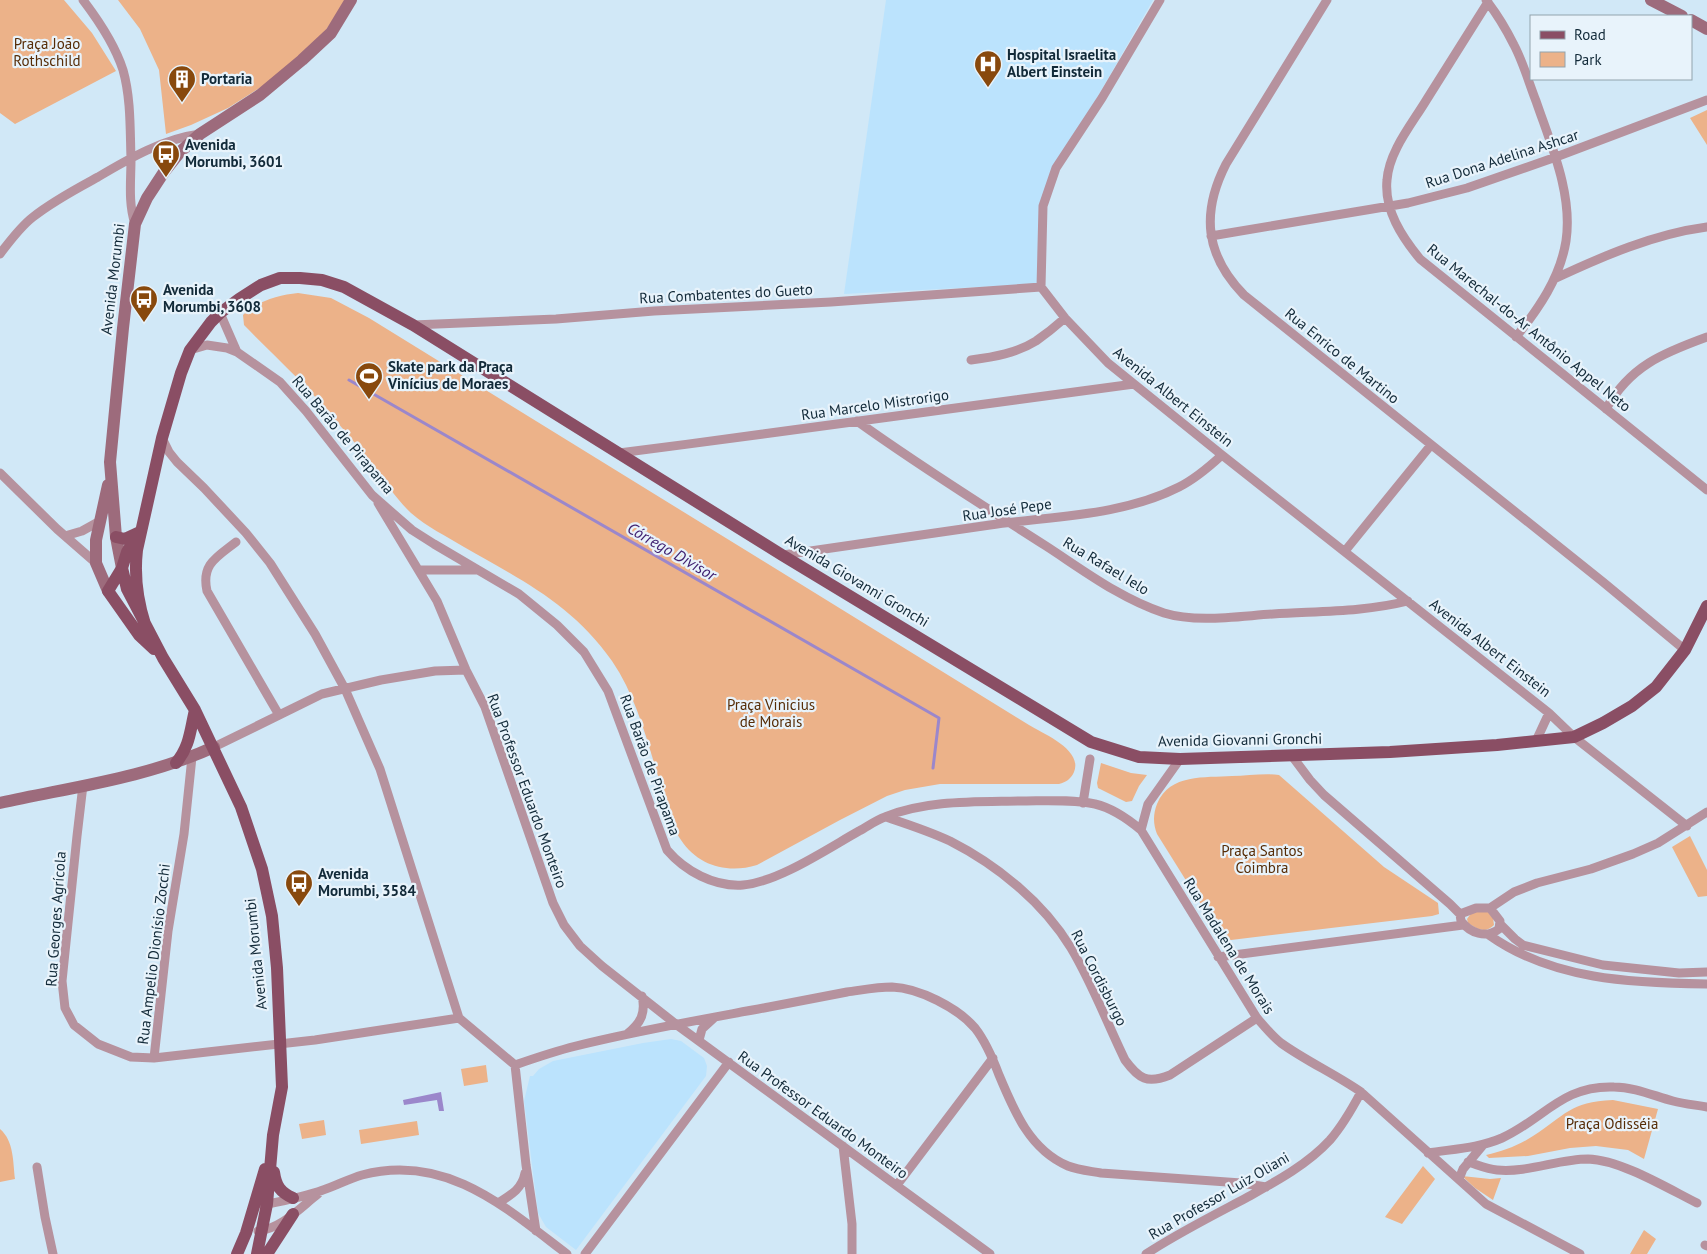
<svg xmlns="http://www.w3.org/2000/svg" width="1707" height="1254" viewBox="0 0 1707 1254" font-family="'PT Sans',sans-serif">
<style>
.built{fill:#bbe3fd}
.green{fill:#ecb289}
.water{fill:#9b87cb}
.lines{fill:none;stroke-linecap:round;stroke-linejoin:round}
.stream{stroke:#9b87cb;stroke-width:3}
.minor{stroke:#b6929e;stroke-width:9}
.secondary{stroke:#9d6b7c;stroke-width:12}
.primary{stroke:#8a4e64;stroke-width:12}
.labels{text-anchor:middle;stroke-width:4.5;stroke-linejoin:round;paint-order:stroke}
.park-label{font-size:15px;fill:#562c06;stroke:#e8f3fb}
.poi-label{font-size:15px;font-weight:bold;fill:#122a39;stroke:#e8f3fb;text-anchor:start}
.street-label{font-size:15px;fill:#122a39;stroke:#e8f3fb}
.water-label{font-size:16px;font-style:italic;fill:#3f1f6f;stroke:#e8f3fb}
</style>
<rect width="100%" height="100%" fill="#d1e8f7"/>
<path class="built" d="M886,0H1153L1052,176L1039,222L1037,284L844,294Z
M671,1039L681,1041L704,1058L707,1066L706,1076L576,1250L546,1227L538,1213L524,1101L530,1076H533L539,1069L553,1061L643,1043Z"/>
<path class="green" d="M0,0H64L92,33L116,71L15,124L0,113Z
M118,0H347L314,47L269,82L228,108L191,125L166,134L159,70L140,29Z
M1707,110V145L1690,118Z
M298,293L331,298L369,318L1029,725C1044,734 1083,750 1074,772C1071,779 1066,782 1059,784H940L905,790L887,796L840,820L757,865C728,874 698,866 681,840C670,825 667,806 662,789C648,745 638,699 612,661C573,605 522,580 464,547C446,536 427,527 411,513C396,499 385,481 372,464C361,450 349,436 337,422C309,387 275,357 244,325L243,315C257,301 279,295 298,293Z
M1101,763L1131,773L1147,775L1139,786L1132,801L1126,802L1098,788L1097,783Z
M1279,775L1384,867L1438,903L1439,914L1432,916L1231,940L1222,938L1157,834C1153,824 1153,814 1157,804C1170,773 1205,778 1232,776C1247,776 1264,773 1279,775Z
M1690,836L1707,870V896L1698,897L1672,847Z
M1472,912H1488L1493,918L1494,925C1485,934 1477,929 1468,923L1467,919Z
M486,1065L488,1082L464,1086L461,1069Z
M1613,1100L1658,1109L1644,1159L1628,1150L1596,1146L1570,1148L1528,1156L1489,1158L1486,1155C1503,1151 1518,1146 1533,1136C1566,1115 1569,1102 1613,1100Z
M324,1120L326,1135L302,1139L299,1124Z
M417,1121L419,1135L361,1144L359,1130Z
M0,1129C14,1141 13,1162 15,1179L0,1182Z
M1423,1166L1435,1179L1402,1224L1385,1217Z
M1462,1176L1490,1179L1501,1178L1493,1200L1475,1188Z
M1644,1230L1656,1239L1647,1254H1630Z"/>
<path class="water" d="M441,1092L444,1111H439L437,1100L404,1105L403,1100Z"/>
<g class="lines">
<path class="stream" d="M349,380L939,718L933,768"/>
<path class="minor" d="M83,0C99,21 115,45 123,70C131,98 130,130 131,159C131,180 128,203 135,224
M1160,0L1102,98L1056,168L1043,206L1041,287L1065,318L1108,363L1222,455L1549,713L1574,737L1687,826
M1327,0L1226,164C1201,213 1205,255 1244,295L1603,582L1685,650
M1486,0C1497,14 1506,29 1514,45C1523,62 1529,83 1536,101C1551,145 1573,194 1566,241C1560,278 1539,308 1516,337
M1488,2C1467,35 1447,67 1427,99C1412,124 1389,151 1387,180C1384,210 1402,237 1420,259L1707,490
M1211,236L1408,203L1467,188L1556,157L1707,100
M0,254C10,241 20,227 33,217C53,201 76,189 98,177C130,158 163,139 200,134
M1554,279C1603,256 1654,234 1707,227
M220,313L237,352
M413,325L556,319L654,311L831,302L1041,287
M190,350L207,345L227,348L237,352L280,382L306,411L372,495L412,530L434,544L519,594L557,625L584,652L608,691L667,850C685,871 714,887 743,885C778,882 827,849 859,831C867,827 876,820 885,817C926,800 976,802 1020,801C1044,801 1071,799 1095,804C1112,808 1128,819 1141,830L1257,1018C1264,1026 1272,1036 1281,1043C1306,1061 1335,1074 1361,1092L1486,1204L1580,1254
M971,360C994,357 1017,353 1036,341C1046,334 1056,326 1065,318
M1606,409C1630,366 1663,353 1707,337
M857,421C918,465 982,505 1046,546C1083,570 1121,599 1164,613C1196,623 1240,616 1273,614C1318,611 1364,612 1408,601
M162,438L169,452L177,462L204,488L246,533L270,563L315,634L345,689L380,769L459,1018L515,1065L526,1165L536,1231
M619,453C791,431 963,408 1134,384
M0,473L57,529L96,563
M378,503L437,601L466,670L485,707L553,903L564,925L580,946L602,966L677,1025L990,1254
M65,536L82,531L100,521
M236,542C217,557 201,564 207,591L279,715
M1345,551L1431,445
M783,555C852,545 921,535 990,525C1053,516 1122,516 1179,487C1195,479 1209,467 1222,455
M420,570H476
M1536,741L1549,713
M214,747L322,694L381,680L435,671L466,670
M1292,756L1310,780L1324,795L1450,904L1460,914L1461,921C1470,933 1486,939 1499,929L1500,921L1490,908
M192,757L184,834L168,931L154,1058L315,1040L459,1018
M83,785L77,836L62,981L65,1008L74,1025L98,1044L131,1057L154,1058
M1083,803L1090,759
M886,817C907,824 929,831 950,841C997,865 1043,902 1071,948C1092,983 1107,1023 1125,1060C1139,1079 1147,1084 1170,1075L1257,1018
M1141,830L1148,804L1180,759
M1460,914L1476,908H1490L1514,892L1537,883L1591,869L1633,854L1658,843L1707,812
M1500,924L1515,939L1523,945L1603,965L1679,973L1707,972
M1489,935C1552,980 1632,983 1707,984
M1218,957L1463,925
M627,1034C641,1023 646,1013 642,996
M699,1040L702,1029L714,1018
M515,1065C535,1058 556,1051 576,1046C640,1030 705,1019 769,1007C795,1002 821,997 847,992C862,990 877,987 892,987C919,988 958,1008 975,1028C986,1042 993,1059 999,1075C1014,1111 1030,1150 1068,1166C1078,1170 1090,1171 1101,1173L1241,1183L1266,1187
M843,1146L852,1224V1254
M1428,1153C1453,1149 1479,1148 1502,1138C1544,1119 1562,1085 1614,1087C1635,1087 1654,1096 1673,1101C1684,1104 1696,1105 1707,1107
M1468,1162C1478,1165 1487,1169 1497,1170C1528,1173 1558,1159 1588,1159C1621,1160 1667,1188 1697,1203
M37,1167L45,1217L53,1254
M1459,1179L1463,1169L1483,1145
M897,1185L993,1058
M498,1203C511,1195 522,1189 525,1173
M263,1205C283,1201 304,1197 323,1190C336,1186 348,1179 362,1175C446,1153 505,1207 567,1254
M258,1231C281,1229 301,1207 318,1194
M1705,1245L1707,1246
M585,1254L729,1062
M1146,1254C1178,1233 1212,1216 1246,1198C1275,1182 1307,1165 1330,1140C1343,1125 1352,1109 1361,1092"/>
<path class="secondary" d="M1651,0L1682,16
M1691,20L1707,29
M108,485L96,540V563L108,591
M122,568L116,537L110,462L123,328L135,224L147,198L164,172L180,152L200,134L260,95L302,60L331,33L351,0
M0,803C72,787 146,778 214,747"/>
<path class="primary" d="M137,536L127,552L122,568L108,591L139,635L154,649
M116,537L125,539L140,532
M122,568L127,589L163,658L195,710L241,807L262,869L272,916L277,968L282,1087L273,1135L267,1204L257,1254
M145,624C137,599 134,576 137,550L162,438L181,373L190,350L211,322L220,313L239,299L261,285L280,278H300L322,280L344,287L413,325L782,555L1091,742L1139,757L1180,759L1390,752L1497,745L1574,737L1603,723L1632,706L1656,687L1685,650L1707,606
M176,763C190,746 190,731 195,710
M274,1172C276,1186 280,1192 293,1198
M237,1254L246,1233L265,1169
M267,1254L293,1214"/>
</g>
<defs>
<g id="hospital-pin" transform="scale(1.4375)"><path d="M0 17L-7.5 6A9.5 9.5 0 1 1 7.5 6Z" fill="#88490d" stroke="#e8f3fb"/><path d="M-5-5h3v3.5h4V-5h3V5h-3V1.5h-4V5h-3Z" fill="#fff"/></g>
<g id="building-pin" transform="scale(1.4375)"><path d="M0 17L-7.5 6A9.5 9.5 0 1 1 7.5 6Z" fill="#88490d" stroke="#e8f3fb"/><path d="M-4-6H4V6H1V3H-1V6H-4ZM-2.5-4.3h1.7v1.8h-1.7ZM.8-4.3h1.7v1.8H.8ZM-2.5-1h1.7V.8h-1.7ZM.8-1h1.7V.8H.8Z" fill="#fff"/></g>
<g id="bus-pin" transform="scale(1.4375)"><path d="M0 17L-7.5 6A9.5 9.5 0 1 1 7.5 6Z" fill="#88490d" stroke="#e8f3fb"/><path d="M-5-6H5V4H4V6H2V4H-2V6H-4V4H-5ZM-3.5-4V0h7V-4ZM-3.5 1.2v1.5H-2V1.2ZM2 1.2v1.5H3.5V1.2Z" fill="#fff"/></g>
<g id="stadium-pin" transform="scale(1.4375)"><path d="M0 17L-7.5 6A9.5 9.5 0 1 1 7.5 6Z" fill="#88490d" stroke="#e8f3fb"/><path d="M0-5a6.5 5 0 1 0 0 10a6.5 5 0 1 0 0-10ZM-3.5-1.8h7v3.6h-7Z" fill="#fff"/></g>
</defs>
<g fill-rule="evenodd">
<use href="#hospital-pin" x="988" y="64"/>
<use href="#building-pin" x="182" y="79"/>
<use href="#bus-pin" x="166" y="154"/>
<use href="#bus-pin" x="144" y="299"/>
<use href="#stadium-pin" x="369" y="376"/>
<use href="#bus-pin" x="299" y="883"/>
</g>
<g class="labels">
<g class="park-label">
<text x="47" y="49">Praça João<tspan x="47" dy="17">Rothschild</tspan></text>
<text x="771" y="710">Praça Vinicius<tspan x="771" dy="17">de Morais</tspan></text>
<text x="1262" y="856">Praça Santos<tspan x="1262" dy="17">Coimbra</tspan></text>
<text x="1612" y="1129">Praça Odisséia</text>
</g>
<g class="poi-label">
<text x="1007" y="60">Hospital Israelita<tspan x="1007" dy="17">Albert Einstein</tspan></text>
<text x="201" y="84">Portaria</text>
<text x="185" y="150">Avenida<tspan x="185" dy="17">Morumbi, 3601</tspan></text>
<text x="163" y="295">Avenida<tspan x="163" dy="17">Morumbi, 3608</tspan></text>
<text x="388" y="372">Skate park da Praça<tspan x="388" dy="17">Vinícius de Moraes</tspan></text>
<text x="318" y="879">Avenida<tspan x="318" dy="17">Morumbi, 3584</tspan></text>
</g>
<g class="street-label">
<text transform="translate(1502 159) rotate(-18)" y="5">Rua Dona Adelina Ashcar</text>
<text transform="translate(113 279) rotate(-83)" y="5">Avenida Morumbi</text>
<text transform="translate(726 294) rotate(-3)" y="5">Rua Combatentes do Gueto</text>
<text transform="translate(1529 328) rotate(39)" y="5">Rua Marechal-do-Ar Antônio Appel Neto</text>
<text transform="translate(1342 356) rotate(39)" y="5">Rua Enrico de Martino</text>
<text transform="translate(1173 397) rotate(39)" y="5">Avenida Albert Einstein</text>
<text transform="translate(875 405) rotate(-8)" y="5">Rua Marcelo Mistrorigo</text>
<text transform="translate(343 435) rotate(50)" y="5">Rua Barão de Pirapama</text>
<text transform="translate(1007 510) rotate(-8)" y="5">Rua José Pepe</text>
<text transform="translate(1106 566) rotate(31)" y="5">Rua Rafael Ielo</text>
<text transform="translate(857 581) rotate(31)" y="5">Avenida Giovanni Gronchi</text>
<text transform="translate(1490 648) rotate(38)" y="5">Avenida Albert Einstein</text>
<text transform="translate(1240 740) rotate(-1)" y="5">Avenida Giovanni Gronchi</text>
<text transform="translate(650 765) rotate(70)" y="5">Rua Barão de Pirapama</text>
<text transform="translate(527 791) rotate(70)" y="5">Rua Professor Eduardo Monteiro</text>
<text transform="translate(56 919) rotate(-86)" y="5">Rua Georges Agrícola</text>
<text transform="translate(1229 946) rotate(58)" y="5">Rua Madalena de Morais</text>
<text transform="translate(154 954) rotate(-83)" y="5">Rua Ampelio Dionísio Zocchi</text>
<text transform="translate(256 954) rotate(-96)" y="5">Avenida Morumbi</text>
<text transform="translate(1099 978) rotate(63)" y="5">Rua Cordisburgo</text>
<text transform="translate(823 1115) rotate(36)" y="5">Rua Professor Eduardo Monteiro</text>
<text transform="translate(1219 1196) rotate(-30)" y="5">Rua Professor Luiz Oliani</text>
</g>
<g class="water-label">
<text transform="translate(672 551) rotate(30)" y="6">Córrego Divisor</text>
</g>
</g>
<rect x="1530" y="15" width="162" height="65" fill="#e8f3fb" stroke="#92a3ad"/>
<rect x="1540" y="31" width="25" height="8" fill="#8a4e64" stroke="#92a3ad"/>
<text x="1574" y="40" font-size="15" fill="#122a39">Road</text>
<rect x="1540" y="52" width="25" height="15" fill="#ecb289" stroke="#92a3ad"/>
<text x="1574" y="65" font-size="15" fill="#122a39">Park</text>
</svg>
